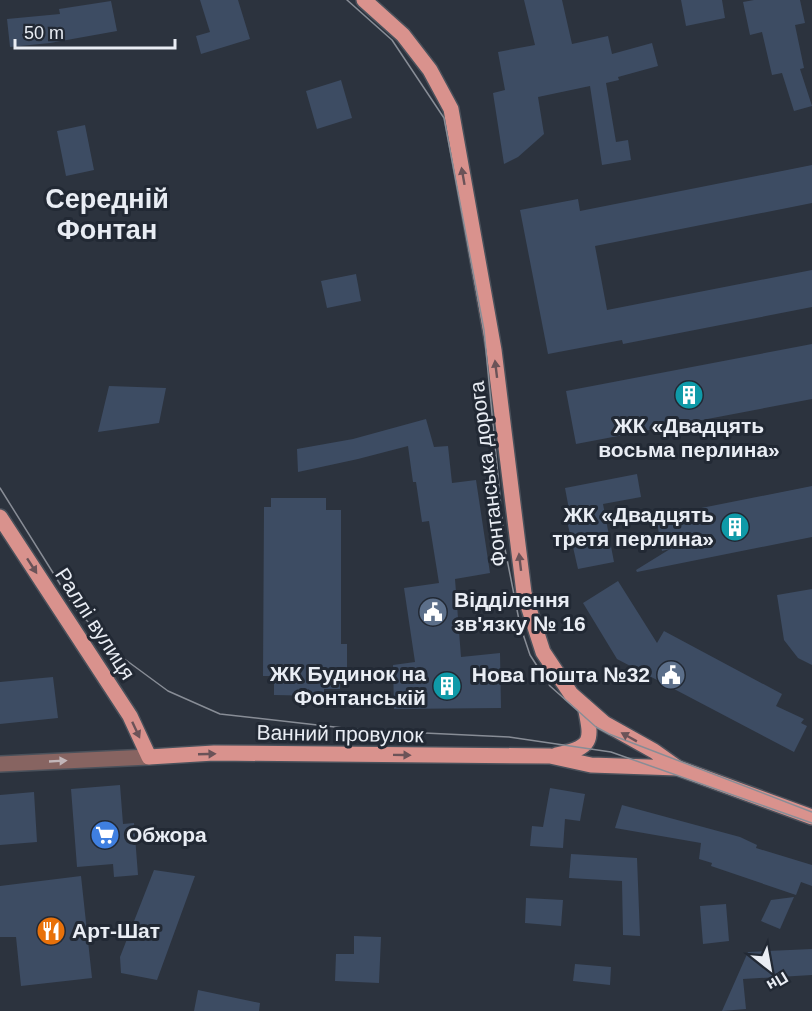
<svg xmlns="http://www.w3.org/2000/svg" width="812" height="1011" viewBox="0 0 812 1011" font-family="Arial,sans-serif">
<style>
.building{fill:#3d4c63}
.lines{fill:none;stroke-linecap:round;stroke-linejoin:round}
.minor-casing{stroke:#4a515b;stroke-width:18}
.major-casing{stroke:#4a515b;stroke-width:18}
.minor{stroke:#876461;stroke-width:15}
.major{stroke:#d9928d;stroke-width:15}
.tram{stroke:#888d96;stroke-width:1.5}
.oneway{fill:#6b5358}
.oneway2{fill:#c2b6b9}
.labels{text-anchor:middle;stroke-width:6;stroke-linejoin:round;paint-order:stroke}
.poi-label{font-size:21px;font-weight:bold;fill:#e9edf4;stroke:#222934;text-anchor:end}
.street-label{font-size:21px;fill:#e9edf4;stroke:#222934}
.district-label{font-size:27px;font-weight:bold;fill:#e9edf4;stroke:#222934}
</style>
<rect width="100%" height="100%" fill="#2c333e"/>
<path class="building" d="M200,0H238L250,39L201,54L196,36L210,32Z
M524,0H562L572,44L608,36L612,54L652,43L658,66L618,77L619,80L606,83L616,142L628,140L631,160L602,165L590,86L538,97L544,134L518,157L504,164L493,93L505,90L498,52L535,45Z
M681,0H722L725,18L686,26Z
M754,0H800L805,23L795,25L804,68L800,69L812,106L794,111L782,73L772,75L762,32L750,35L743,2Z
M111,1L117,31L50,43L10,47L7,19L60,14L59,9Z
M341,80L352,118L317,129L306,91Z
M85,125L94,170L66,176L57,131Z
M812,165V203L595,246L607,310L812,270V307L623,344L622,340L548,354L520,210L578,199L580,211Z
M356,274L361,301L327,308L321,281Z
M812,344V399L576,444L566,391Z
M109,386L166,388L159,423L98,432Z
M426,419L434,447L448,446L452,483L476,480L490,573L455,579L461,657L500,653L501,708L394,709L393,665L415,662L404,588L439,583L429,521L422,522L416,482H413L408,446L358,459L298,472L297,449L353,439Z
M637,474L641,497L603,504L614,562L578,569L567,521L571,520L565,488Z
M812,486V537L637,572L636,570L670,549L662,551L656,517Z
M271,498H326V510H341V644H347V674H340V689H324V696L274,695V676H263L264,507H271Z
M618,581L657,643L664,631L782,694L776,706L804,719L801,723L807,726L794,752L617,659L583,603Z
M812,589V665L798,658L784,640L777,595Z
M53,677L58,718L0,724V682Z
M120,785L123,824L134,823L138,875L114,877L113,864L77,867L71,789Z
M550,788L585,794L580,821L565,819L563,848L530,846L532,826L543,827Z
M34,792L37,842L0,845V795Z
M622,805L740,837L757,845L756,848L812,865V886L801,882L796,895L711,866L712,863L699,859L701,843L615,828Z
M571,854L637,858L640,936L623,935L622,881L569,878Z
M154,870L195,876L157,980L121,973L120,957Z
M81,876L92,978L21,986L16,937H0V886Z
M794,897L780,929L761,921L771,900Z
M526,898L563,900L561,926L525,923Z
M726,904L729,941L703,944L700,906Z
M354,936L381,937L379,983L335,981L336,954H354Z
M812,949V975L743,979L746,1009L722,1011L748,952Z
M575,964L611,967L610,985L573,981Z
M198,990L260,1003L259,1011H194Z"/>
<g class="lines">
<g class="minor-casing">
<path id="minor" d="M0,764L149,757"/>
</g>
<g class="major-casing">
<path id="major" d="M364,0L403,35L430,70L451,109L494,350L524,593L543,652L571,694L604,723L654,751L678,768L812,817
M0,517L130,716L149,757L214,753L550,756L591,765L678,768
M556,755C594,747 592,741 585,706"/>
</g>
<use href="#minor" class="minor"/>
<use href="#major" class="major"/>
<path class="tram" d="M347,0L392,40L444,118L484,330L505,549L520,625L530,655L550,686L596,727L609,734L812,812
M0,488L75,608L119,655L168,691L220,714L361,730L509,737L611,752L812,823"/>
</g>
<defs><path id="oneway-solid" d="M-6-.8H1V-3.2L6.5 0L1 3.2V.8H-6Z" transform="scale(1.5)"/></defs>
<g class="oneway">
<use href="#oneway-solid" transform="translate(463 176) rotate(-100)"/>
<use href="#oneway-solid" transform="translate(496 369) rotate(-97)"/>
<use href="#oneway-solid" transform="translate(520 562) rotate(-97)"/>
<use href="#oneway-solid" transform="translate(32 566) rotate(57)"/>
<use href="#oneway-solid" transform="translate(136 730) rotate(65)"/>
<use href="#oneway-solid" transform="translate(629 737) rotate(-151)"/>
<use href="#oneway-solid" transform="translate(207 754) rotate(-2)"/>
<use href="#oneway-solid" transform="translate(402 755) rotate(1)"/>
</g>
<use class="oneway2" href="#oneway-solid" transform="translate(58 761) rotate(-3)"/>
<defs>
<g id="building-disc" transform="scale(1.5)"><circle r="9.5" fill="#0f9aa8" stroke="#222934"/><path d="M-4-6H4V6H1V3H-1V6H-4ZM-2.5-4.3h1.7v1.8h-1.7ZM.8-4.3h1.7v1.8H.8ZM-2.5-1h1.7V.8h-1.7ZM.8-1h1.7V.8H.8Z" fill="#fff"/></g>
<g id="civic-disc" transform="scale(1.5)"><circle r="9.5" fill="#5c6f8a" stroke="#222934"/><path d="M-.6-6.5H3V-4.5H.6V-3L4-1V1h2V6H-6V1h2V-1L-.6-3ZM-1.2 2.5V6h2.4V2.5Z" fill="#fff"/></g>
<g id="supermarket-disc" transform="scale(1.5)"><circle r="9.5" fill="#3f7fe0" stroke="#222934"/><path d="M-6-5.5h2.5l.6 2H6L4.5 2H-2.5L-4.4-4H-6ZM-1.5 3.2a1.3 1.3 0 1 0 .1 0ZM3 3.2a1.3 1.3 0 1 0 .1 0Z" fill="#fff"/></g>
<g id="restaurant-disc" transform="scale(1.5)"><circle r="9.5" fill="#e8710a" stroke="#222934"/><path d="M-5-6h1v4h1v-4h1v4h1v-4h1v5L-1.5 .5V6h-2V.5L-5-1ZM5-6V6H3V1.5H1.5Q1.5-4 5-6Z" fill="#fff"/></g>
</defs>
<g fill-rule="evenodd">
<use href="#building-disc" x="689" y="395"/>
<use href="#building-disc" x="735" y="527"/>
<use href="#civic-disc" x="433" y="612"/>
<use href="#civic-disc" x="671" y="675"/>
<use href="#building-disc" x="447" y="686"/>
<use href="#supermarket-disc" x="105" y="835"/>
<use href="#restaurant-disc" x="51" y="931"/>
</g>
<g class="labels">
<g class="poi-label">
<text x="689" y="433" text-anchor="middle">ЖК «Двадцять<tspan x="689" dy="24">восьма перлина»</tspan></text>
<text x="714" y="522">ЖК «Двадцять<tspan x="714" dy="24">третя перлина»</tspan></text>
<text x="454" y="607" text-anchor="start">Відділення<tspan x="454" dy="24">зв'язку № 16</tspan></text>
<text x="426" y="681">ЖК Будинок на<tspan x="426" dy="24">Фонтанській</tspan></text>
<text x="650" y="682">Нова Пошта №32</text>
<text x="126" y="842" text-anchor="start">Обжора</text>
<text x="72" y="938" text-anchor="start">Арт-Шат</text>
</g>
<g class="street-label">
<text transform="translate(488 474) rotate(-97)" y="7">Фонтанська дорога</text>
<text transform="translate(95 624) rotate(57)" y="7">Раллі вулиця</text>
<text transform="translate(340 734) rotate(1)" y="7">Ванний провулок</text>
</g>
<g class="district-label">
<text x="107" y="208">Середній<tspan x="107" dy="31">Фонтан</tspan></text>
</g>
</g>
<g transform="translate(770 969) rotate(149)" stroke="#222934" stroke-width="4.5" paint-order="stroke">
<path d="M0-4.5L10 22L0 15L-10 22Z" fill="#e9edf4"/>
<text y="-9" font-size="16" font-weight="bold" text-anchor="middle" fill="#e9edf4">Пн</text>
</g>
<path d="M15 39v9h160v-9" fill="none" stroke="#e9edf4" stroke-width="3"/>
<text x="24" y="39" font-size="18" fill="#e9edf4" stroke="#222934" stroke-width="4.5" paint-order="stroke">50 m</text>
</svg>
